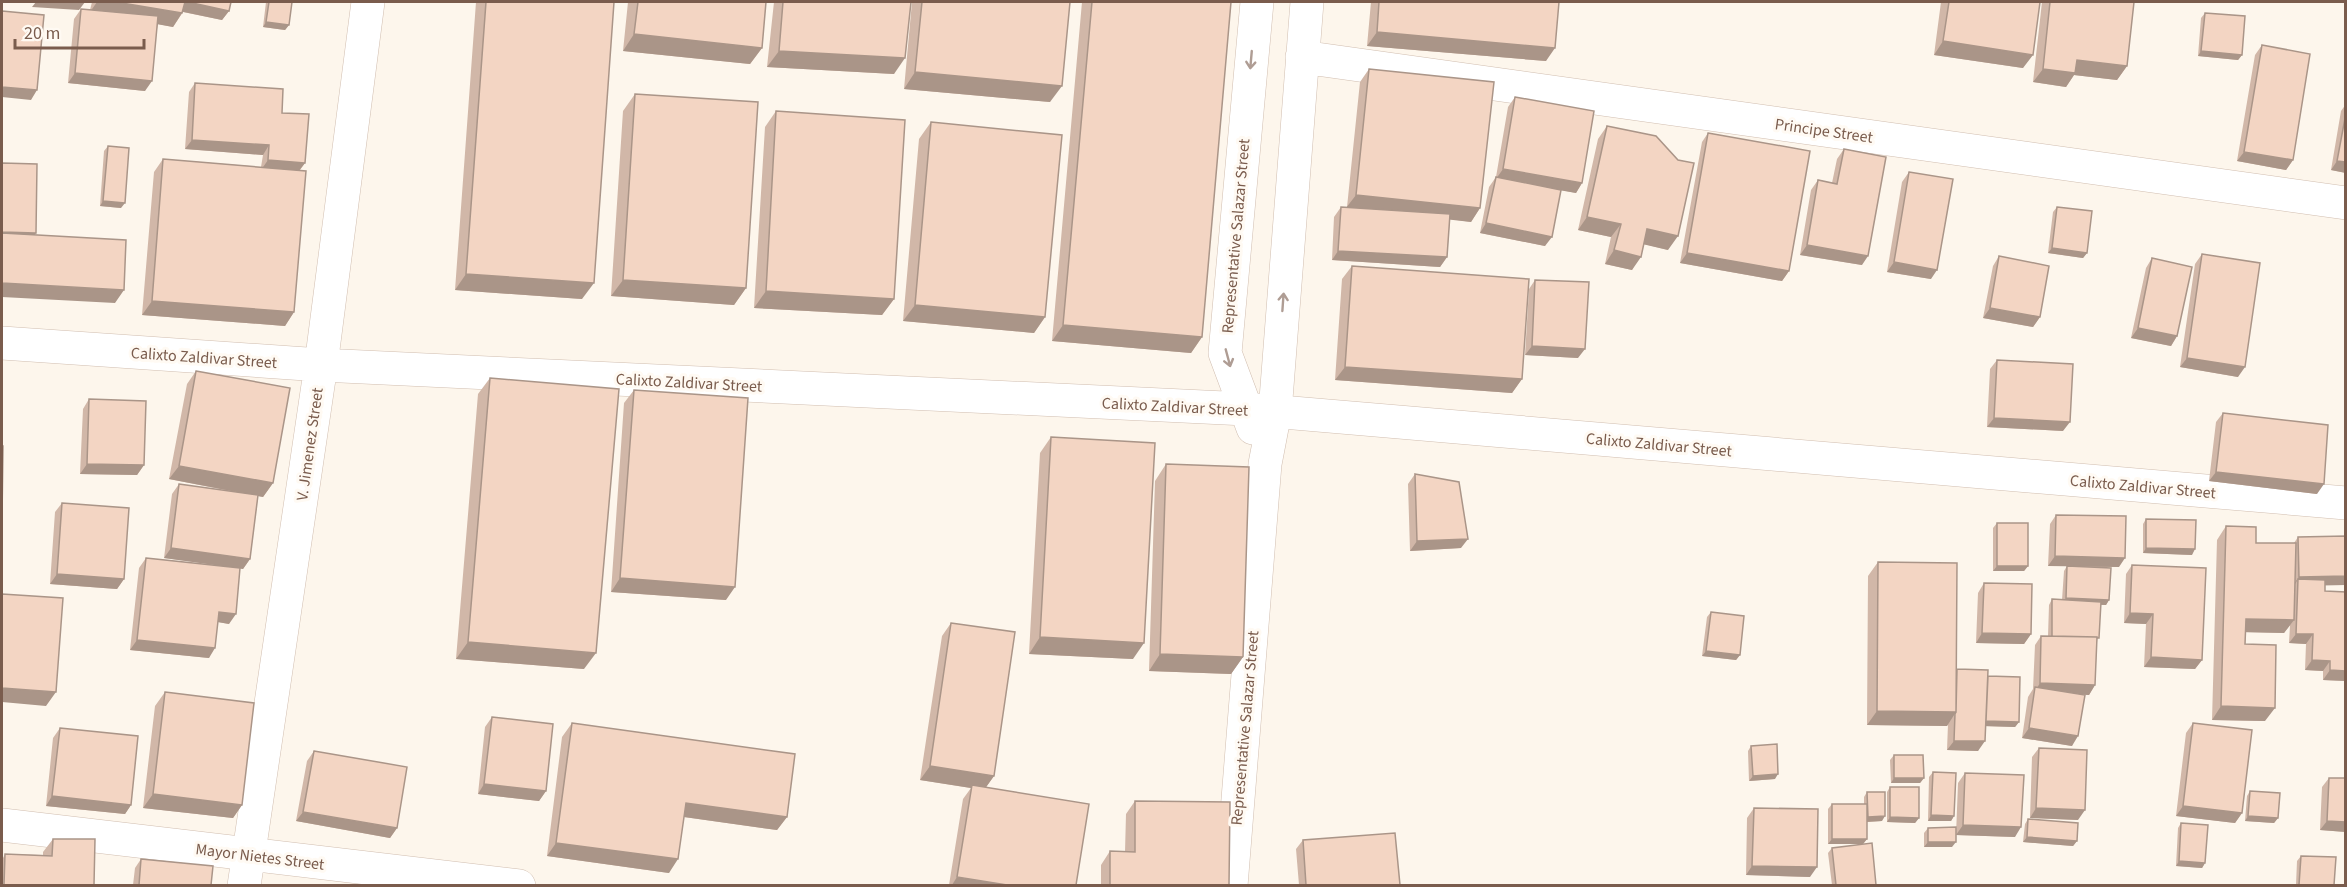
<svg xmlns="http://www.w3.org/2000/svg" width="2347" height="887" viewBox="0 0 2347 887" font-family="'Source Sans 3',sans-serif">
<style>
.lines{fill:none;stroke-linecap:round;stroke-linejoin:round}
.minor-casing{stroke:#d1beb0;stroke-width:34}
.minor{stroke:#fff;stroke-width:33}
.wall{fill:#d1b7a8}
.shaded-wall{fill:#aa9588}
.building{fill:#f3d5c3;stroke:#aa9588;stroke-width:1.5}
.oneway{stroke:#af9d94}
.labels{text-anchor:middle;stroke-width:6;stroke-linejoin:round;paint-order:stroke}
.street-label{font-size:16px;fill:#7a5c4d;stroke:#fffaf3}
</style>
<rect width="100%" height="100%" fill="#fdf6ec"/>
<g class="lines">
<g class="minor-casing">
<path id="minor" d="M1302,57L2346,203
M2,343L321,365L1246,409L2346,503
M1253,428L1225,353L1257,2
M2,825L519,886
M244,886L321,365L368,2
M1231,886L1265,464L1275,412L1307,2"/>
</g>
<use href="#minor" class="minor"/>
</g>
<path class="wall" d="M92,2H231L229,11L222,20L183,12L173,27L158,24L145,91L68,83L74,19L81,9L90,10Z
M266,2H292L289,25L285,30L263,27Z
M476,2H614L582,299L455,290Z
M628,2H766L762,48L750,64L623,51Z
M774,2H911L894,74L767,67Z
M912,2H1070L1050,102L904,89Z
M1082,2H1231L1202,337L1191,353L1052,341Z
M1371,2H1559L1546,61L1367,46Z
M1941,2H2040L2023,68L1934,55Z
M2042,2H2134L2127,66L2117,80L2074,75L2066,87L2033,82Z
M2205,13L2242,55L2238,60L2198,56L2201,18Z
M2262,45L2293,160L2286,170L2237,161L2255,55Z
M1369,69L1480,208L1471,222L1450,219L1447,257L1440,267L1332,260L1334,217L1341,207H1347L1360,82Z
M195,83L282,113L305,163L300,170L294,312L285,326L142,315L154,172L163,159L261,167L263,155L185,149L189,92Z
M635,94L746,288L734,305L611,296L623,111Z
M1515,97L1582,183L1576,193L1561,190L1545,246L1480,233L1489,187L1496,177L1508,107Z
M2346,104V173L2331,170L2341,111Z
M776,111L894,299L882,315L754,308L765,127Z
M931,122L1045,317L1034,333L903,321L919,139Z
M1607,126L1668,250L1644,244L1632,270L1605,264L1611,237L1578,230L1598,139Z
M1708,133L1789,271L1782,281L1680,263L1702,142Z
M108,146L121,208L100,206L104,151Z
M1844,149L1862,265L1800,255L1811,190L1818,180L1832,183L1837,159Z
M1909,172L1931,279L1887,272L1902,182Z
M2057,207L2087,253L2083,258L2048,253L2053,212Z
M2202,254L2238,377L2180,367L2195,264Z
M1999,256L2040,317L2033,327L1983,318L1993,266Z
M2152,258L2177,336L2171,346L2131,338L2146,268Z
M1352,266L1522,379L1512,393L1335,380L1342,279Z
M1535,280L1578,358L1525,355L1529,289Z
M1997,360L2063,431L1987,427L1990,369Z
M196,371L273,483L263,497L258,496L250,559L243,569L240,568L229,624L218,622L209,658L130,650L139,568L146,558L233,567L164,558L172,494L179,484L240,493L169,479L187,384Z
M490,378L584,669L456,659L478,394Z
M634,390L726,600L611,592L624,403Z
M89,399L144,465L137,475L80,474L83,409Z
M2223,413L2317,494L2209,481L2216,422Z
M1051,437L1133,659L1029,654L1040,453Z
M1166,464L1243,657L1231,674L1149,671L1155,481Z
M1415,474L1461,548L1410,551L1408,484Z
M62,503L124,579L117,589L50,584L55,512Z
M2056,515L2119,567H2087L2109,600L2106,605H2101L2097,642L2095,685L2089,695L2082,694L2072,746L2022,738L2028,697L2033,689L2035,645L2041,636H2048L2049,605L2052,599L2062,600L2064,571L2067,566H2048L2050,524Z
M2146,519L2192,555L2143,553V524Z
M1997,523L2028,566L2024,571H1993V528Z
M2226,526L2256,543H2294L2298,537L2346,536V585H2325V591L2346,681L2323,680V671L2305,670L2306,644L2289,643L2290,625L2284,633L2246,632L2245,644L2265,721L2212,720L2217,540Z
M1878,562L1957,669L1988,676L2019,722L2015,727L1986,726L1978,751L1947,750L1948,724L1947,726L1867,725L1868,576Z
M2132,565L2202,660L2195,669L2144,667L2146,624L2124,623L2126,574Z
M1984,583L2031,634L2024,644L1976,643L1978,593Z
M1711,612L1740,655L1736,660L1702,656L1707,617Z
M951,623L994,776L986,787L1076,885H949L963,799L971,788L920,780L942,636Z
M165,692L242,805L233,818L143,808L155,706Z
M492,717L546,791L539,801L478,794L485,727Z
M572,723L787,817L777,830L684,817L669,873L547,856L562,737Z
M2193,723L2242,813L2235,823L2176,816L2186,733Z
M60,728L131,805L125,814L46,806L53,738Z
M1751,746L1775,779L1749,781L1748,751Z
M2039,748L2078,820L2030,818L2032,757Z
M314,751L397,828L390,838L296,821L307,761Z
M1894,755L1924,778L1920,783H1891L1890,760Z
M1933,772L1954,816L1951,821H1928L1929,777Z
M1965,773L2015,837L1956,835L1958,783Z
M2329,778H2346V832L2320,830L2322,787Z
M1890,787L1919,818L1915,823L1887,822V792Z
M2250,791L2278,818L2274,823L2245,821L2247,796Z
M1867,792L1882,821L1867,822V839L1863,844H1828V809L1832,804H1864V797Z
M1135,801L1229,885H1101V865L1110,851L1125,852L1126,814Z
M1754,808L1810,877L1746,875L1747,818Z
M2028,819L2077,841L2073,846L2023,842L2025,824Z
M2181,823L2205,863L2202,868L2176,866L2178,828Z
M1928,828L1952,847H1924V833Z
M53,839L94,885H2V860L5,854L43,855V852Z
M1303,840L1400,885H1299L1296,849Z
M1832,848L1876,885H1832L1828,853Z
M2301,856L2334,885H2296L2297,861Z
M141,859L211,885H133L135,868Z"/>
<path class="shaded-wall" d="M36,2H85L79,10L32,7Z
M97,2H116L182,13L173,27L90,12Z
M185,2H188L229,11L222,20L179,11Z
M266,22L289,25L285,30L263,27Z
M1377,32L1555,48L1546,61L1367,46Z
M634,34L762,48L750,64L623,51Z
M1943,41L2033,55L2023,68L1934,55Z
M779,51L905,58L894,74L767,67Z
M2201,51L2242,55L2238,60L2198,56Z
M2077,60L2127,66L2117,80L2074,75L2066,87L2033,82L2043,69Z
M915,72L1062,86L1050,102L904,89Z
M75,73L152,81L145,91L68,83Z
M2,87L37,90L31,100L2,97Z
M192,140L269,145L263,155L185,149Z
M2244,152L2293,160L2286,170L2237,161Z
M268,160L305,163L298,172L261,170Z
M2337,161L2346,162V173L2331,170Z
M1503,169L1582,183L1576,193L1496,179Z
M1356,195L1480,208L1471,222L1346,208Z
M103,201L125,203L121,208L100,206Z
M1587,217L1621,224L1611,237L1578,230Z
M1486,223L1552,237L1545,246L1480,233Z
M1647,229L1678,236L1668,250L1638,243Z
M2,232L36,233L29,243L2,242Z
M1807,245L1868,256L1862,265L1800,255Z
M2052,248L2087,253L2083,258L2048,253Z
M1614,250L1641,257L1632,270L1605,264Z
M1338,251L1447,257L1440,267L1332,260Z
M1687,253L1789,271L1782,281L1680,263Z
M1894,262L1937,270L1931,279L1887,272Z
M466,274L594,283L582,299L455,290Z
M623,280L746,288L734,305L611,296Z
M2,283L124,290L115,303L2,297Z
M766,291L894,299L882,315L754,308Z
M152,301L294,312L285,326L142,315Z
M915,305L1045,317L1034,333L903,321Z
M1990,308L2040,317L2033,327L1983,318Z
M1063,325L1202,337L1191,353L1052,341Z
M2138,328L2177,336L2171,346L2131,338Z
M1532,346L1585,349L1578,358L1525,355Z
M2187,358L2245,367L2238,377L2180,367Z
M1345,367L1522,379L1512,393L1335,380Z
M1994,418L2070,422L2063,431L1987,427Z
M87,464L144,465L137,475L80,474Z
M179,466L273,483L263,497L169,479Z
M2216,472L2324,484L2317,494L2209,481Z
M1468,539L1461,548L1410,551L1417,541Z
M171,548L250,559L243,569L164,558Z
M2146,548L2195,549L2192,555L2143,553Z
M2055,556L2125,558L2119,567L2048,566Z
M1997,566H2028L2024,571H1993Z
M57,574L124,579L117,589L50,584Z
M2346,576V585L2298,586V579L2294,586H2292L2299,577Z
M620,578L735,587L726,600L611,592Z
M2066,598L2109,600L2106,605L2062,603Z
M219,612L236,614L229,624L212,621Z
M2130,613L2153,614L2146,624L2124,623Z
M2246,619L2294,620L2284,633L2237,632Z
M1982,633L2031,634L2024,644L1976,643Z
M2296,634H2313L2306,644L2289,643Z
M1040,637L1144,643L1133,659L1029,654Z
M137,640L215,648L209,658L130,650Z
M468,642L596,653L584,669L456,659Z
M1706,651L1740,655L1736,660L1702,656Z
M1160,654L1243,657L1231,674L1149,671Z
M2151,657L2202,660L2195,669L2144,667Z
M2312,660L2330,661L2323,671L2305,670Z
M2330,670L2346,671V681L2323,680Z
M2040,683L2095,685L2089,695L2034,693Z
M2,688L56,692L46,706L2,702Z
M2221,706L2275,708L2265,721L2212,720Z
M1877,711L1956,712L1947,726L1867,725Z
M1984,721L2019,722L2015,727L1981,726Z
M2029,728L2078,736L2072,746L2022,738Z
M1954,741H1985L1978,751L1947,750Z
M930,766L994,776L984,790L972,785L971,788L920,780Z
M1778,774L1775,779L1749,781L1753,776Z
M1894,778H1924L1920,783H1891Z
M484,784L546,791L539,801L478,794Z
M153,794L242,805L233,818L143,808Z
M52,796L131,805L125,814L46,806Z
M686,803L787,817L777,830L677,816Z
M2183,806L2242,813L2235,823L2176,816Z
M2036,808L2085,810L2078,820L2030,818Z
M303,812L397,828L390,838L296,821Z
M1931,815L1954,816L1951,821H1928Z
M1885,816L1882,821L1865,822L1868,817Z
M2248,816L2278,818L2274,823L2245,821Z
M1890,817L1919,818L1915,823L1887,822Z
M2327,821L2346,822V832L2320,830Z
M1963,825L2021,827L2015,837L1956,835Z
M2027,837L2077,841L2073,846L2023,842Z
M1832,839H1867L1863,844H1828Z
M1928,842H1956L1952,847H1924Z
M556,843L678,859L669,873L547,856Z
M2179,861L2205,863L2202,868L2176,866Z
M1752,866L1817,867L1810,877L1746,875Z
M957,877L1007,885H952Z"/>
<path class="building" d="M116,2H185L182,13Z
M188,2H231L229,11Z
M269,2H292L289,25L266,22Z
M486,2H614L594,283L466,274Z
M638,2H766L762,48L634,34Z
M783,2H911L905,58L779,51Z
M922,2H1070L1062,86L915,72Z
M1092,2H1231L1202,337L1063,325Z
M1379,2H1559L1555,48L1377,32Z
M1949,2H2040L2033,55L1943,41Z
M2050,2H2134L2127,66L2077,60L2075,73L2043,69Z
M81,9L158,16L152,81L75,73Z
M2,11L44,15L37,90L2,87Z
M2205,13L2245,16L2242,55L2201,51Z
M2262,45L2310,54L2293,160L2244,152Z
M1369,69L1494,82L1480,208L1356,195Z
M195,83L283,89L282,113L309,114L305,163L268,160L269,145L192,140Z
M635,94L758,102L746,288L623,280Z
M1515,97L1594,111L1582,183L1503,169Z
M776,111L905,120L894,299L766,291Z
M2346,113V162L2337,161Z
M931,122L1062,135L1045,317L915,305Z
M1607,126L1656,136L1678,160L1694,163L1678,236L1647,229L1641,257L1614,250L1621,224L1587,217Z
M1708,133L1810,151L1789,271L1687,253Z
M108,146L129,148L125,203L103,201Z
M1844,149L1886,157L1868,256L1807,245L1818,180L1837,184Z
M163,159L306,171L294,312L152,301Z
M2,163L37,164L36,233L2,232Z
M1909,172L1953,179L1937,270L1894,262Z
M1496,177L1561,190L1552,237L1486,223Z
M1341,207L1450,214L1447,257L1338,251Z
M2057,207L2092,211L2087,253L2052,248Z
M2,233L126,240L124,290L2,283Z
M2202,254L2260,263L2245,367L2187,358Z
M1999,256L2049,266L2040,317L1990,308Z
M2152,258L2192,267L2177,336L2138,328Z
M1352,266L1529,279L1522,379L1345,367Z
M1535,280L1589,282L1585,349L1532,346Z
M1997,360L2073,364L2070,422L1994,418Z
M196,371L290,388L273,483L179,466Z
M490,378L619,389L596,653L468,642Z
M634,390L748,398L735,587L620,578Z
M89,399L146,401L144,465L87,464Z
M2223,413L2328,425L2324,484L2216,472Z
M1051,437L1155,443L1144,643L1040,637Z
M2,446H3L2,519Z
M1166,464L1249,467L1243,657L1160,654Z
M1415,474L1459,482L1468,539L1417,541Z
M179,484L258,495L250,559L171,548Z
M62,503L129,508L124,579L57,574Z
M2056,515L2126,516L2125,558L2055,556Z
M2146,519L2196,520L2195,549L2146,548Z
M1997,523H2028V566H1997Z
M2226,526L2256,527V543H2296L2294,620L2246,619L2245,644L2276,645L2275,708L2221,706Z
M2346,536V576L2299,577L2298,537Z
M146,558L240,568L236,614L219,612L215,648L137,640Z
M1878,562L1957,563L1956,712L1877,711Z
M2132,565L2206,568L2202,660L2151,657L2153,614L2130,613Z
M2067,566L2111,568L2109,600L2066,598Z
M2298,579L2325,580V591L2346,592V671L2330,670V661L2312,660L2313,634H2296Z
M1984,583L2032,584L2031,634L1982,633Z
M2,594L63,598L56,692L2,688Z
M2052,599L2101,602L2099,638H2097V637L2052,636Z
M1711,612L1744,616L1740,655L1706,651Z
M951,623L1015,632L994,776L930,766Z
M2041,636L2097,637L2095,685L2040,683Z
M1957,669L1988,670L1985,741H1954L1955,714L1956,712Z
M1988,676L2020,677L2019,722L1986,721Z
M2035,687L2085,695L2078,736L2029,728Z
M165,692L254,703L242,805L153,794Z
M492,717L553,724L546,791L484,784Z
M572,723L795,754L787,817L686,803L678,859L556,843Z
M2193,723L2252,730L2242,813L2183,806Z
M60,728L138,736L131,805L52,796Z
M1777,744L1778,774L1753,776L1751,746Z
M2039,748L2087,750L2085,810L2036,808Z
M314,751L407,767L397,828L303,812Z
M1894,755H1923L1924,778H1894Z
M1933,772L1956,773L1954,816L1931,815Z
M1965,773L2024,775L2021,827L1963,825Z
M2329,778H2346V822L2327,821Z
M972,785L1089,804L1076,885H1007L957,877Z
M1890,787H1919V818L1890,817Z
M2250,791L2280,793L2278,818L2248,816Z
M1867,792H1885V816L1868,817Z
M1135,801L1230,802L1229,885H1110V851L1135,852Z
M1832,804H1867V839H1832Z
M1754,808L1818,809L1817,867L1752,866Z
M2028,819L2078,823L2077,841L2027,837Z
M2181,823L2208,825L2205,863L2179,861Z
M1956,827V842H1928V828Z
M1395,833L1400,885H1306L1303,840Z
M53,839H95L94,885H4L5,854L52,856Z
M1872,843L1876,885H1836L1832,848Z
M2301,856L2336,857L2334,885H2299Z
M141,859L213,866L211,885H139Z"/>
<defs><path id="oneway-shaft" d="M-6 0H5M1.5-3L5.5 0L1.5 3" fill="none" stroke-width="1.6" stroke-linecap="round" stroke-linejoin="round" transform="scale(1.5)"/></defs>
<g class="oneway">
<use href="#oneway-shaft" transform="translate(1251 60) rotate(95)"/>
<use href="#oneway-shaft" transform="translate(1283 302) rotate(-86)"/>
<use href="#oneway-shaft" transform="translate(1228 358) rotate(75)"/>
</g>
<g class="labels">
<g class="street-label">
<text transform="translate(1824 130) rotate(8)" y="6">Principe Street</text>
<text transform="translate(1235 236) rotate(-85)" y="6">Representative Salazar Street</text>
<text transform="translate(204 357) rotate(4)" y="6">Calixto Zaldivar Street</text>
<text transform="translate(689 382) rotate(3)" y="6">Calixto Zaldivar Street</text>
<text transform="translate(1175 406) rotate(3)" y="6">Calixto Zaldivar Street</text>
<text transform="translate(309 444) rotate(-82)" y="6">V. Jimenez Street</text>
<text transform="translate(1659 444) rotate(5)" y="6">Calixto Zaldivar Street</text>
<text transform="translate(2143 486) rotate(5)" y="6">Calixto Zaldivar Street</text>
<text transform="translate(1244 728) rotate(-85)" y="6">Representative Salazar Street</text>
<text transform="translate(260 856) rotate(7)" y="6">Mayor Nietes Street</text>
</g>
</g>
<rect width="2347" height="887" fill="none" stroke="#7a5c4d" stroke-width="6"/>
<path d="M15 39v9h129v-9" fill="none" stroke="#7a5c4d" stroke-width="3"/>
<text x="24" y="39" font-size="18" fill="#7a5c4d" stroke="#fffaf3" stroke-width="4.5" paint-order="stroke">20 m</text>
</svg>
